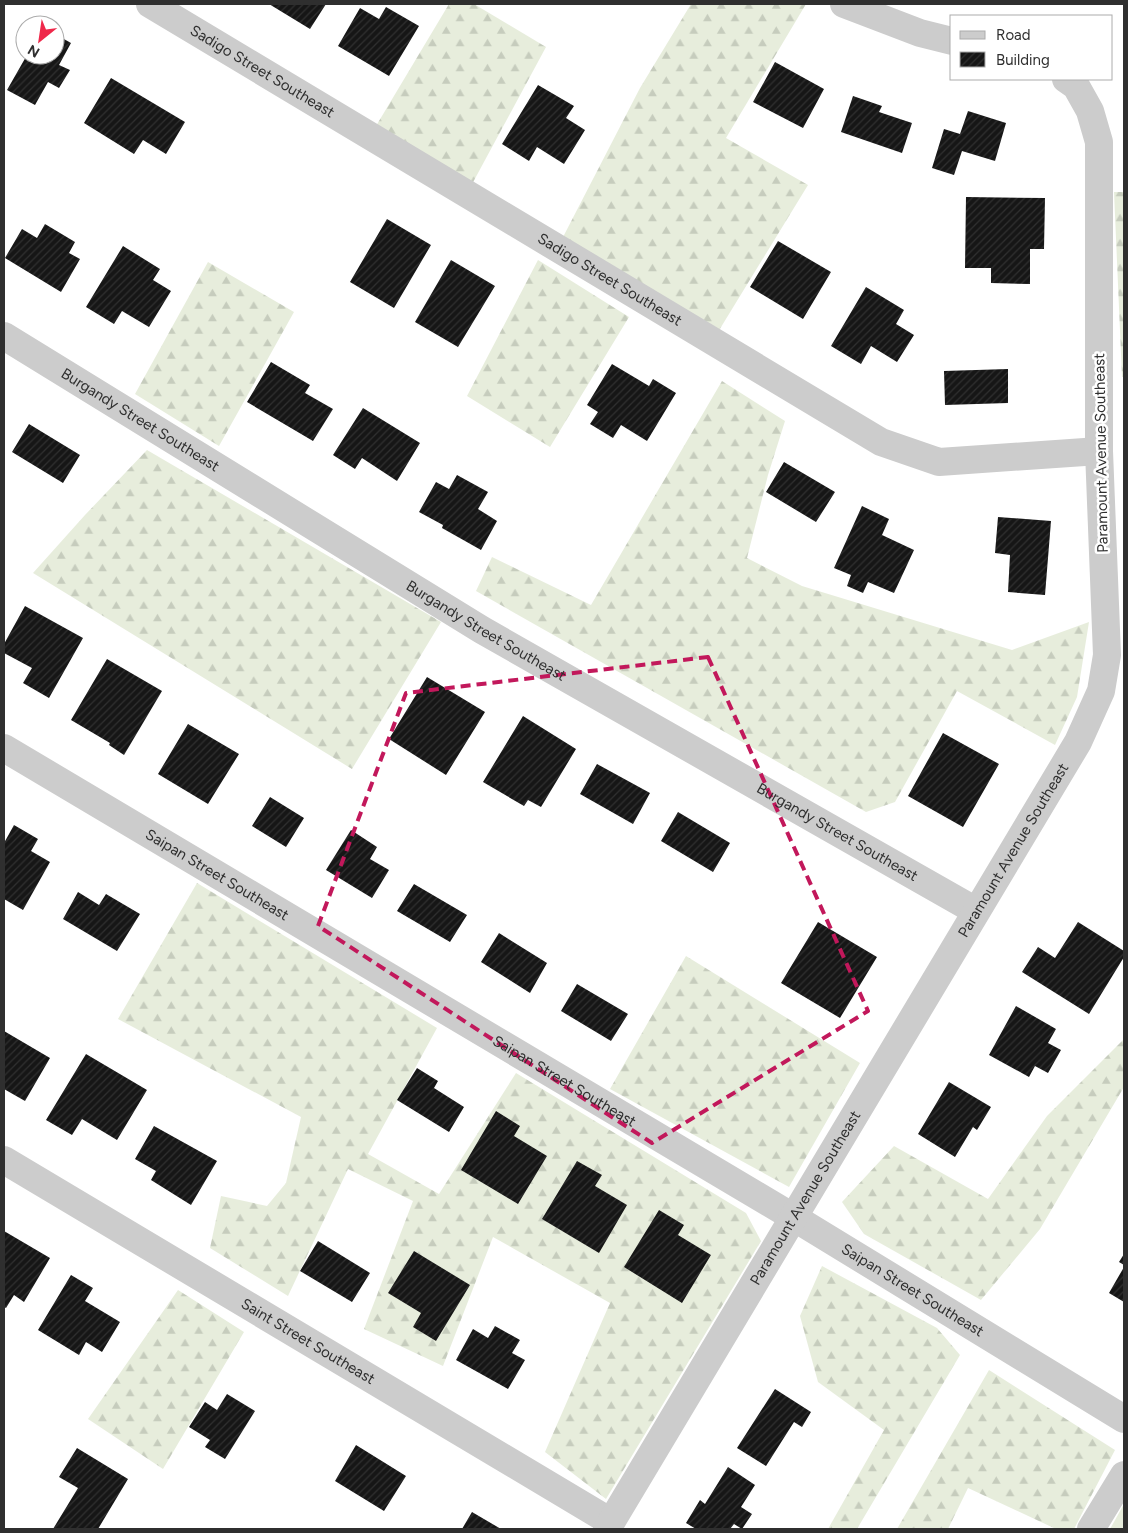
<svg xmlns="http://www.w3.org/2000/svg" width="1128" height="1533" viewBox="0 0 1128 1533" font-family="Figtree,sans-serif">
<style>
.grass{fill:url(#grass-tufts)}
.forest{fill:url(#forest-firs)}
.building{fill:url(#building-hatch)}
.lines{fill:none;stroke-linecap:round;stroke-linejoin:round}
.minor{stroke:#ccc;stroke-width:28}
.marked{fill:none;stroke:#c2185b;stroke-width:4;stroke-dasharray:10 6;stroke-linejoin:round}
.labels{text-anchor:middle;stroke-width:5;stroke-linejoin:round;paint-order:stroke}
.street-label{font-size:15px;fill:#2f2f2f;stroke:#fff}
</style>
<defs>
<pattern id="grass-tufts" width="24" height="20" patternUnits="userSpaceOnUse" patternTransform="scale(1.25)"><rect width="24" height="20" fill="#e7eddc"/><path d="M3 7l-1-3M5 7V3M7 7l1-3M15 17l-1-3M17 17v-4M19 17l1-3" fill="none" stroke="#c6ccbd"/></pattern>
<pattern id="forest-firs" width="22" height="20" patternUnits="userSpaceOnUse" patternTransform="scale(1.25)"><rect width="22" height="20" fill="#e7eddc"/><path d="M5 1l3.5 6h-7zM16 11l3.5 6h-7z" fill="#c6ccbd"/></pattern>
<pattern id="building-hatch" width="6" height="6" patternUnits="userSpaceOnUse" patternTransform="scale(1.25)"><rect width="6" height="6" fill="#161616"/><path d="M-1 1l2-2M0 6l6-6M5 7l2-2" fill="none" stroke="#303030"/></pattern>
</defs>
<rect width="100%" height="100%" fill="#fff"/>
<path class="grass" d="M1124,1504V1529H1110Z"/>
<path class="forest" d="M449,4H474L546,47L471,186L376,126Z
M691,4H806L726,138L808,185L718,332L562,239L640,88Z
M1114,192H1124V377H1122Z
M538,260L629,317L550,447L467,396Z
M208,262L294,312L219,446L135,394Z
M722,381L785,421L768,475L747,558L802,586L1012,650L1089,622L1077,697L1055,745L957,691L895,802L866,812L476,591L492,557L591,605Z
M147,450L441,622L352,769L33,573L85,515Z
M1123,463H1124V635Z
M197,883L437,1028L368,1154L439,1194L516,1073L746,1213L761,1241L606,1499L545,1452L610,1303L493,1237L443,1366L364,1329L413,1201L348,1169L288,1296L210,1248L221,1196L267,1206L286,1183L301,1117L118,1019Z
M686,956L860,1063L789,1187L610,1089Z
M1124,1039V1087L1040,1229L981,1300L864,1234L842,1202L894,1146L988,1199L1047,1116Z
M822,1266L937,1328L960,1355L857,1529H828L884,1430L818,1382L800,1316Z
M178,1290L244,1332L163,1469L88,1419Z
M989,1370L1115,1450L1074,1529H1056L968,1488L948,1529H897Z"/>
<path class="building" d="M269,4H326L310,29Z
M386,7L419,26L389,76L338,46L360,8L379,19Z
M55,34L71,43L59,65L70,70L59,88L48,82L35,105L7,90L27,55H55Z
M775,62L824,89L803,128L753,102Z
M111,78L185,122L166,154L143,140L134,154L84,123Z
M538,85L574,106L566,118L585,130L564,164L537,147L529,161L502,144Z
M853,96L882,106L879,112L912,123L902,153L841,132Z
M968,111L1006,123L995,161L962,151L954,175L932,168L944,129L960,134Z
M966,197L1045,198L1044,249H1030V284L991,283V268H965Z
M387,219L431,245L394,308L350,282Z
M45,224L75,242L69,253L80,259L61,292L5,258L22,229L37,238Z
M778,241L831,272L803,319L750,287Z
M123,246L160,269L153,280L171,291L149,327L122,311L114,324L86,307Z
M451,260L495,286L458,347L415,322Z
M866,287L904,310L896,324L914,335L897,362L871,346L861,364L831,346Z
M271,362L310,385L305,393L333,409L313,441L247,402Z
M612,364L649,386L653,379L676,393L647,441L621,425L613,438L590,424L598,412L587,405Z
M1008,369V403L945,405L944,371Z
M363,408L420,443L397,481L362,458L355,469L333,455Z
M29,424L80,455L63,483L12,452Z
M784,462L835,492L816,522L766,492Z
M457,475L488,492L478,509L497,521L481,550L442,528L443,525L419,512L436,482L449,489Z
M862,506L889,519L882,535L914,550L894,593L868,582L863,593L847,586L851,575L834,568Z
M998,517L1051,521L1045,595L1008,592L1010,555L995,553Z
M25,606L83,638L49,698L23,683L32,668L4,653V644Z
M107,659L162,691L124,755L109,745L110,743L71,720Z
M427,677L485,712L446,775L389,739Z
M523,716L576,749L541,807L528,800L524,806L483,782Z
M188,724L239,754L208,804L158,774Z
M943,733L999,764L963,827L908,796Z
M597,764L650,793L633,824L580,794Z
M270,797L304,818L286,847L252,826Z
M678,812L730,843L713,872L661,841Z
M14,825L38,839L31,851L50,862L23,910L4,899V843Z
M351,830L377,847L370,859L389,870L372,898L326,870Z
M414,884L467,915L450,942L397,911Z
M78,892L99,905L106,894L140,914L117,951L63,919Z
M818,922L877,957L840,1018L781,983Z
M1078,922L1124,951V957L1089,1014L1022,972L1038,947L1055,958Z
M499,933L547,963L530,993L481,962Z
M577,984L628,1014L611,1041L561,1011Z
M1016,1006L1056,1029L1048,1043L1061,1050L1048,1073L1035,1066L1029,1077L989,1055Z
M4,1031L50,1058L25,1101L4,1089Z
M86,1054L147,1090L117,1140L82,1119L72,1135L46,1120Z
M417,1068L438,1081L434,1088L464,1107L449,1132L397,1100Z
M949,1082L991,1107L977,1130L973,1127L955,1157L918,1134Z
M496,1111L520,1126L514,1136L547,1156L518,1204L461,1170Z
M154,1126L217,1161L191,1205L151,1180L156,1171L135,1159Z
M577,1161L602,1175L595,1186L627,1205L599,1253L542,1219Z
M659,1210L684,1225L678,1235L711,1255L682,1303L624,1267Z
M4,1231L50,1258L24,1302L14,1295L6,1308L4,1307Z
M318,1241L370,1273L352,1302L300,1271Z
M414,1251L470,1285L436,1341L413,1327L421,1313L388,1293Z
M1124,1254V1265L1119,1262Z
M1124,1267V1302L1109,1293Z
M71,1275L93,1288L85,1301L120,1322L102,1352L86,1342L79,1355L38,1330Z
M495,1326L520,1340L512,1353L525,1360L508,1389L456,1360L473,1329L488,1338Z
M775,1389L811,1412L802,1427L794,1422L766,1466L737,1448Z
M227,1394L255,1411L225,1459L205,1447L210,1440L189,1427L205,1402L217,1410Z
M356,1445L406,1476L384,1511L335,1481Z
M77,1448L128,1479L98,1529H53L78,1488L59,1477Z
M728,1467L755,1485L741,1507L752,1514L742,1529L734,1524L730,1529H696L686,1523L700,1500L705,1504Z
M472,1512L501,1529H462Z"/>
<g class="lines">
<g class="minor">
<path id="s1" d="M150,4L881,442L939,462L1099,451"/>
<path d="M844,4L920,33L952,41"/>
<path id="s2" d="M4,336L482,630L976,911"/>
<path id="s3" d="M4,748L793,1217L1124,1419"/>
<path id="s4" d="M4,1160L611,1522"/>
<path id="s5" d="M607,1529L1078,742L1101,691L1107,655L1099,451V142L1090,111L1076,86L1066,79"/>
<path d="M1091,1529L1124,1475"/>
</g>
</g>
<path class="marked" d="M708,657L868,1011L652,1143L318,926L406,693Z"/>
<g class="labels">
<g class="street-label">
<text dy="5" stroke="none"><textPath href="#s1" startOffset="131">Sadigo Street Southeast</textPath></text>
<text dy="5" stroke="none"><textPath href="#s1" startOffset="536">Sadigo Street Southeast</textPath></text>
<text dy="5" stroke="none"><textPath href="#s2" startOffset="160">Burgandy Street Southeast</textPath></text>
<text transform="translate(1101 453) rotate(-91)" y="5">Paramount Avenue Southeast</text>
<text dy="5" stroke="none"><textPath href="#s2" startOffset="565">Burgandy Street Southeast</textPath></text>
<text dy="5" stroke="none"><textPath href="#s2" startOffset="970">Burgandy Street Southeast</textPath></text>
<text dy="5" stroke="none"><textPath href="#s5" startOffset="791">Paramount Avenue Southeast</textPath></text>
<text dy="5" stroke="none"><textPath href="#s3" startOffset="248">Saipan Street Southeast</textPath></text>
<text dy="5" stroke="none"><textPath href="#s3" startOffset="652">Saipan Street Southeast</textPath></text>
<text dy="5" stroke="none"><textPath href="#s5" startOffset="386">Paramount Avenue Southeast</textPath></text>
<text dy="5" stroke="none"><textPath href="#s3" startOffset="1058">Saipan Street Southeast</textPath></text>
<text dy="5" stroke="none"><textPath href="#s4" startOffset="354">Saint Street Southeast</textPath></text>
</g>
</g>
<rect width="1128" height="1533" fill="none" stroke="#2f2f2f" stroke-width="10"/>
<rect x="950" y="15" width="162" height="65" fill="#ffffff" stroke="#acacac"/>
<rect x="960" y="31" width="25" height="8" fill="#cccccc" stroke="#acacac"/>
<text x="996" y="40" font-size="15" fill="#2f2f2f">Road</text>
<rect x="960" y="52" width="25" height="15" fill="url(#building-hatch)" stroke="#acacac"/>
<text x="996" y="65" font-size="15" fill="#2f2f2f">Building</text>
<g transform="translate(40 40) rotate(210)"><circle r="24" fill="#ffffff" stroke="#acacac"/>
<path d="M0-4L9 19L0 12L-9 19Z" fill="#ef284a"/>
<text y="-8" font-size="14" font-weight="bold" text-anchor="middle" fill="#2f2f2f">N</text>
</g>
</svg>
